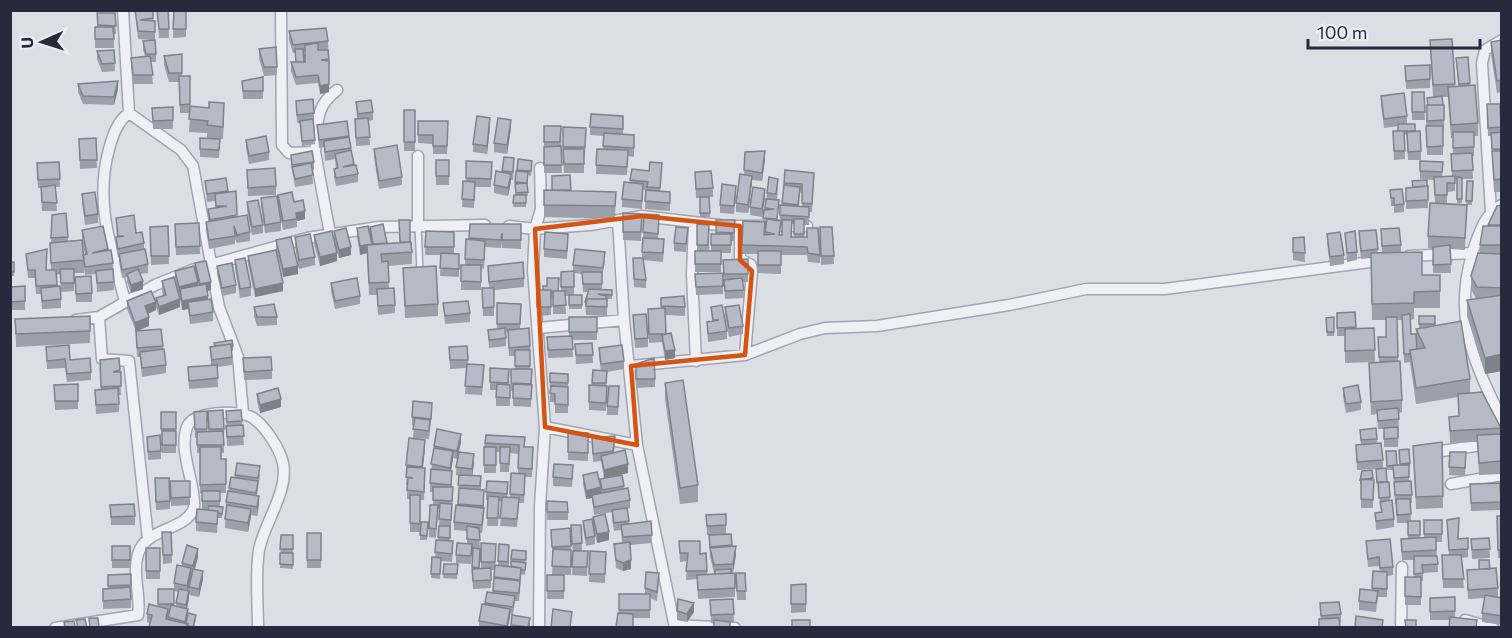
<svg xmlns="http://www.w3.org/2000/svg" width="1512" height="638" viewBox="0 0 1512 638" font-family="Commissioner,sans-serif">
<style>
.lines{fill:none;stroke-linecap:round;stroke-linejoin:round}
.lane-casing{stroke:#a2a4b0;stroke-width:8}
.street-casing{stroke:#a2a4b0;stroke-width:13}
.lane{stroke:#eef0f5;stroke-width:5}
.street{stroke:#eef0f5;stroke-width:10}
.wall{fill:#9d9faa;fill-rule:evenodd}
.shaded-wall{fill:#7f828b}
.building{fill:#b6b9c6;stroke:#7f828b;stroke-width:1.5}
.marked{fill:none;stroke:#d55411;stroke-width:4.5;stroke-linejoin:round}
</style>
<rect width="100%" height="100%" fill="#dcdee6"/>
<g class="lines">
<g class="lane-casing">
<path id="lane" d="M418,225L420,272"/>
</g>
<g class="street-casing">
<path id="street" d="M123,10L129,113C117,122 113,135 109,149C94,204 112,249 125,302
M281,10L282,145L289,153L315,152L330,234
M129,113L181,150L193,166L219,307L238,357L243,413
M315,152C319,125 313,108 337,90
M418,156V225
M540,168L541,209L535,229L590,225L642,216L727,226H807
M1502,205C1487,212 1481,228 1476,242C1451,312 1471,357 1502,420
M1491,212L1482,63L1485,50L1502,40
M618,220L624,320L637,445L675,628
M694,223L692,275L696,361
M509,226L535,229L533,270L545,427L540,506L539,628
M740,226V259L751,265L752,271L745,355
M1409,256L1472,253
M99,317L102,359L129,361L148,539
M76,320L99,317L155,285L192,270L307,238L379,227L485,225
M538,328L624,320
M631,366L745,355L800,334L825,328L877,326L1009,305L1086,289H1165L1385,260
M545,427L637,445
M1428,453L1502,442
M1451,484L1502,475
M1465,620L1493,628
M675,625L735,628
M55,628L138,615C141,595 132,575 138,554C147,526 185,532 194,508C196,483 178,452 187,427C192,411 241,409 253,418C265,426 280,449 283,463C289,491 264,523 259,550C255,575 258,602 258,628
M1401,628L1402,567"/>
</g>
<use href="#lane" class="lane"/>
<use href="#street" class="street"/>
</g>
<path class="wall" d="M135,10H153V21H155V40L156,54V62H151L153,84H133L131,58L145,56L143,50V41L152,40L138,39Z
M157,10H168L169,38H159Z
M174,10H186V37L173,38Z
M97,13H115L116,34H114V48H95V27H97Z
M289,31L328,41L329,59V92L320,94L318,83L296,85L291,71V62H296L295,53H293L289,40ZM304,52H305V62H304Z
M1452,39L1455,87L1458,86L1456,58L1468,57L1470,85L1478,123V136H1474V156H1472L1473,179H1462V203H1457V179L1455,180V191L1447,192V203H1442L1466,204L1467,181H1473L1472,205H1467L1465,250L1450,249L1451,273H1433V249L1428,248V236L1435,203L1434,180L1420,179V161L1443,162L1442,177L1452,176L1451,154H1453V138H1451L1448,97H1442L1443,105H1444V129H1443V155H1427L1426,126L1427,105L1433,97L1430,40Z
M1502,40V92L1497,93L1491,54V42Z
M259,49L277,67V75L264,76L259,58Z
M114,50L115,71L102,72L97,59V51Z
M182,54V76H190V106L224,116L223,139L207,138V133L189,132L190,113H180L179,82H169L164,65V56Z
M1430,65V88L1406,89L1405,66Z
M263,77V99H243L242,81Z
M78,84L118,89L114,105L83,104L78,92Z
M1412,92H1424L1425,120H1412Z
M1381,96L1407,116V124L1415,131L1421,151V160H1408L1407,135H1404L1405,159L1394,160L1393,131H1398V126L1384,128L1381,104Z
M296,101L314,113V122L315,144L302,146L300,123H297Z
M356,102L373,112V120L368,121L370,145L356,146L355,119H357Z
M1500,104L1501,132H1502V192H1494L1491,136H1488L1487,113Z
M173,107V129H153L152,108Z
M404,110H415V151H404Z
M623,116V134L634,143V157L628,156L627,175L596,174L597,149H603L604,136L590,135V127Z
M347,121L351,150L354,165L358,174V182L336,186L334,177V169H336L335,159L325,161L324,147L319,148L317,125Z
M418,121H448L447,154H433V144L418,143Z
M490,126L487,154L473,152V144Z
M544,126H561L562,173H544Z
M563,127L586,128L585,156H584V173H564L563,155Z
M511,128L507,154L494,152V143Z
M96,138L97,168L80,169L79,139Z
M200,138L220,139L219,158L200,157Z
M246,140L269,152V160L249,164L246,148Z
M374,149L402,177V185L379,189L374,157Z
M745,152L765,159L762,181L752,180L748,213L736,212V203L744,175Z
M291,155L314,162V170H312L313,184L295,187L291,163Z
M504,157L514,166L513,180H511L508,196L494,193V185L502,172Z
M518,159L532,165L531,176L528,175L527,184L528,196H526V207H513L514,195H516L515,182L517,171Z
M436,160H449V185H436Z
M466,161L492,162L491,187H475L474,208L462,207L463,181H466Z
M59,162L60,187H55L57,211H42L41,188H38L37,163Z
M632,169L662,171L660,191L670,200V211L645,209L646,190H643L642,209L622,207V199L630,182Z
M247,170L276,186V195L248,196Z
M785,170L814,173L812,212H809V225H804V237L820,255V263L808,262L807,255H781V274L758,273V254H742L743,221L763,222L764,210H765L767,193L778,187L777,200L778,214L777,220H780V205L782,206ZM800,192L802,193V207L799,206ZM781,223H782V235H780ZM792,224H794V237H792Z
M695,172L713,188V197H709L710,217H700V198H696Z
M226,178L228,192L236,191L237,217L250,232V241L237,243L235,239V244L209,249L206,230V222H208V209L215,208V201L207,202L205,181Z
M1406,188L1428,200V208L1406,209Z
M552,190L616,192L615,219L544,217V205Z
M1390,190L1404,204V212L1394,213V206H1391Z
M82,194L98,214V223L85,225L82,202Z
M736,194L734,214L720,213V205Z
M278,195L294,202L305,219L297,221V227L283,230L278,203Z
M765,197L762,217L750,215V207Z
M261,198L281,222V231L265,233L261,206Z
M247,202L263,225V233L252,235L247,211Z
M1502,205V371L1485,374L1467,316V300L1476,299L1471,289V276L1480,253V245L1488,226Z
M66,213L68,241L82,240V230L108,251L113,263L114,290L97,292L96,274L85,275L84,266V273H74V291L61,292L60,274L56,275L57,287L61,299V308L42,309L41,294H36L35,278H28L26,254L47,270H51L50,243H51L52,215ZM82,241L85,254L84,255Z
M623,213L642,214L641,241L623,240Z
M644,214L659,223L658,239L664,247L663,262L643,260L646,280V288L634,287L633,266L642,258Z
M116,218L136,233L144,243V249L148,264V273L140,274L143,289L131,293L127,282V277L122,278L119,262V257H118L116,246V237H117Z
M716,220H735L734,241H731V253H721V272H695V251H697V224L709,225V251H711V234H716Z
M199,223L200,254L176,255L175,232Z
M470,224H521V249L502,248V242L501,248L485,247L484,269L481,268V290H461V265H465L466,239L469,240Z
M168,226L169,264L151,265L150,227Z
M370,227L387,243L410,242L412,252V264L388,266L389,288L395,305V313L378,315L377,295H369L367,253L360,255L357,237V228L370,235Z
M820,227H832L834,264L821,265Z
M1381,229L1401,245V252L1422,275H1440V308H1414V319L1410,320L1411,334L1416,336V329H1419V316H1435V326L1470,379V393L1501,428V434H1502V474L1479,475L1477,442L1450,443L1449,417L1459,416L1458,397L1416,404L1410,362L1404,363L1402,320H1397L1398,361L1402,400V412L1399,413L1398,447H1384V429H1378L1377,414L1371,415L1369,363L1379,362L1378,337H1386V320H1372L1371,258L1361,259L1359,239V231L1376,230L1378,253H1382Z
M334,231L351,255L339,258L334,240Z
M426,231L454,232V254L459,262V277L440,276L441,255H425Z
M1345,233L1357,252V260L1347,262Z
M1327,234L1344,255V264L1330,266L1327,242Z
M314,235L337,261L320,266L314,244Z
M688,236L686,252L674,251V243Z
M295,237L315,257V265L299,269L295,246Z
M1304,237L1305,262L1293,260V238Z
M276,240L298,274L283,277L276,249Z
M568,242L567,259L544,257V249Z
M248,256L283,291L255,297L248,264Z
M748,259V282H743L744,298L725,299L724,282L723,260Z
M235,260L251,287V296L240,298L235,268Z
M605,261L602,277V289L612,290V299H606H607V316L586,315L585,302L588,292H583L582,274L574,273V295H582V309H569V296H565L566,314H553V297H551V315L537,316V290L561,291V272L573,271V265Z
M10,262H14V276H10Z
M195,263L211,290L207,291L208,299L213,312V321L190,324L188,309L182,310L180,299V307L159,315L156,307V298L163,296L162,290V281L180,298L175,279V271L195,273Z
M217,266L236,285V293L222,296L217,274Z
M488,266L524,278V287L494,290V316H483L482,288H489Z
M403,268L438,304V316L405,318Z
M723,273V294L696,295L695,274Z
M75,277L92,293V302H76Z
M331,283L360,296V304L335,309L331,291Z
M25,286V310H10V287Z
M127,301L156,310L148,314L149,326L136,331L161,329L163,349L166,365V373L142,377L140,357H137L136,331L127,309Z
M443,303L470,313V322L445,324Z
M497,303L521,304L520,329L530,346V369H532L531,407L513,406V391H511V369H515V356H509L508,332H506V346L489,348L488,330L497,329Z
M661,306L685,307V316L665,315L666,335L675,358L665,360L662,342L649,343L648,309L661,308Z
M254,307L277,317V325L257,326L254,316Z
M711,307L727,331V339L708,342L707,322L712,321Z
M725,307L743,326V334L729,337L725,315Z
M1355,312L1356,328H1374L1375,362L1345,363V336H1337V313Z
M633,315L648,338V347L635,348Z
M90,316V343L16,347L15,319Z
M569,317H597V340H572L573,357L548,358L547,337L569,336Z
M1334,317V336H1327L1326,318Z
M592,343L593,363L576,364L575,344Z
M233,346V351H232V365L217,367L218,387L189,389L188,367L211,365L210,347Z
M467,346L468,364L484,374L482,395L465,394L467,368L450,369L449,347Z
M46,347L91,372V380L67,382L65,368L47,369Z
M599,348L624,361V369L607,372L606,411L589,410V385H592L593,370L601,371L599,357Z
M243,358L272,370V379L244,380Z
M100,360L120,372L121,395H119V412L96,414L95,390L101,389Z
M636,364L655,379V387L636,388Z
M509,369V385H510V406H496V390H490V382Z
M550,373L568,374V413H555V402H550Z
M1500,381H1502V403L1500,397Z
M665,383L698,485V502L680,504L665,399Z
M78,384V409L55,410L54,385Z
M1343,388L1361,402V410L1346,413L1343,396Z
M257,394L281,407L260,413L257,402Z
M619,395L618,415H607V406Z
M241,410L244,445L227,446L226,411Z
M207,411V431H208V411L224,429V453H221V459H226V493H220V507H223L222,518H218L217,533L196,531V522L208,509H202V493H200V453H197V438H195L194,412Z
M161,412H176V453H162Z
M432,412L429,439L413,438L414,425H412V417Z
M1360,430L1377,439V443L1383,460V468L1387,482H1389L1390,501L1394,519V527L1376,530L1375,513L1381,512L1376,469L1357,470L1356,445L1361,444Z
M568,432L588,433V461L568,460Z
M486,435L524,447H533L532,477H525L524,503H519L517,527L500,526L502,502L499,501L498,526H487L488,500H486V492L508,491L507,497H510L511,473L518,474V454L510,453L509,472H500V452H496V473H484V447Z
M147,437L161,451V459L148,460Z
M592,438L615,444L614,453L628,473L604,478L601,461L593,462Z
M461,442L459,452L474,463L472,476H481V490H484V517L482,533H479L480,549L472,548L471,564L456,563V555L467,543V531L454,530V522L458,506L459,476L456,475L457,459L453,458L451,471L452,487H453L452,509L450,540L453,549L452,562L441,561L440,579L431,578L432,557L435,558L436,540H438L440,509H438L436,538L429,537V528L433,505V492H430V483L434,446Z
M1442,442L1443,508L1416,509L1413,446Z
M425,448L423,468L425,477L424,500H420V532H410V499H407V485H406L407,473H406V465Z
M1399,450L1410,463V467H1409V481L1412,495V503H1410L1411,521H1420V538L1424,537V520H1442V542H1436L1438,572L1423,573V581L1421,582V605H1405V577H1414V560H1402L1401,539L1408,538V523H1397L1396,504H1395L1393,470H1387L1386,451L1397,465H1400Z
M1450,452H1466L1465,476L1449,475Z
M237,463L260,475L257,496L259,504L257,516L251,515L248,532L225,528L226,502L229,488L235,477Z
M1372,470L1373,480V508H1361V484H1360V480Z
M573,474L572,487L553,486V477Z
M583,475L600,486V479L624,486V489L630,500V508L627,509L629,524L651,521L652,543L630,545L631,569L623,571L616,568L614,544L622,543L621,530L614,531L612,519V512L594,515L592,498L586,499L583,484Z
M155,478L170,501V509L156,510Z
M170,481H190V505L171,506Z
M1500,483L1501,510L1471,511L1470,484Z
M110,505L135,516V525H111Z
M547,512H568V520H547Z
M726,514V534L707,535L706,515Z
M1497,516H1502V558H1498Z
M593,517L609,540L597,543L593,525Z
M1447,520L1459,539L1468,538V557L1461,558L1464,588H1443L1442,555H1449Z
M583,521L595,536V544L586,546L583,529Z
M421,522H428L427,540H420Z
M581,525L582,551H588L587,576L572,575L573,552L571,534Z
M570,528L571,550V575H564V599H547V575H552L553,555L551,530Z
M162,532H171L172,563L163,564Z
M307,533H321V568H307Z
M731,534L732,547L736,555L733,572H731L735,573V597L698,599L697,579L686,580L687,561L680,562L679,541L700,554L706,553L707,574L714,573L710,557L709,535Z
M281,535H293V569L280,568Z
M1489,538L1490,558L1472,559L1471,539Z
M1366,541L1393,567V575L1387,576V597H1378L1376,612L1359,610V601L1372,590L1373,571H1380L1379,566L1368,567Z
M481,543L496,544L495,565H498L499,544L509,545V566H511L512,550L526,551L525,575L521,574L519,601H515L513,615L530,618V627H511L512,615H510L508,627H479V621L485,604L487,592L493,593L494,570H491V588L473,589L472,567L473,548L479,569H481Z
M112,546H130V568H112Z
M146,548H160V579H146Z
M590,551L606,552L605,583L589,582Z
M198,557L195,569L203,579L199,597L189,595L187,609L188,613L196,619L194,627H149L150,623L147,622V614L158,606V589H174V583L182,566V563ZM174,591L178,592L176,606H174Z
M444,564H458L457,579L443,578Z
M1490,569L1498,588V597L1502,598V625L1482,622V613L1485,598L1468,599L1467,570Z
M736,573H745L746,600H737Z
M131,574V608L103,609V589L108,588V575Z
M659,582L657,601L650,598V618H633V627H616L619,613V594H645V588Z
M806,584V612L791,613V585Z
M1455,597V618L1477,627L1450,620H1430V598Z
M733,599L734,622L730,623V627L711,623L710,600Z
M1320,603L1341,614V623L1321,619Z
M677,611L694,612L687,622L677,620Z"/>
<path class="shaded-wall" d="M329,61V92L320,94V86Z
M118,81V89L114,105V97Z
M490,118V126L487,154V146Z
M511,120V128L507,154V145Z
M765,151V159L762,181V173Z
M511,174V182L508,196V188Z
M752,176V184L748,213V205Z
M765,189V197L762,217V209Z
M305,211V219L297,221L296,213Z
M367,245V253L360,255V246Z
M351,247V255L339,258V250Z
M337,253V261L320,266V257Z
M298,266V274L283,277V269Z
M143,281V289L131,293V285Z
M198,282V291L180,289L179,295V287Z
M211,282V290L200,293V284Z
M283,283V291L255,297V289Z
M208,296V304L188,302V309L182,310V301Z
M180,299V307L159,315V307Z
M156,302V310L145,315V306Z
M149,317V326L135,332V323Z
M675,350V358L665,360V351Z
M1502,354V371L1485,374V358Z
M281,399V407L260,413V405Z
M461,434V442L457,459V451Z
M425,440V448L422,475V467Z
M453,451V460L450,476V468Z
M474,454V463L472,478V469Z
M628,464V473L604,478V470Z
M601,487V496L592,495V498L586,499V491Z
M259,496V504L257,516V507Z
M251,509V517L248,532V523Z
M609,532V540L597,543V534Z
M736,546V555L733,572V564Z
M198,549V557L193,575V566Z
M631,560V569L623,571V563Z
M191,568V577L187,594V586Z
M203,571V579L199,597V589Z
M189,591V599L186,614V605Z
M694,603V612L687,622V614Z
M510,609V617L508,627H507Z"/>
<path class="building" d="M135,10H153V18L140,20L155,21V32L138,31Z
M157,10H168L169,29H159Z
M174,10H186V29H173Z
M97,13H115L116,26L98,25Z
M95,27H113L114,39H95Z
M326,28L328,41L293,45L289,31Z
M1452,39L1455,84L1433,85L1430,40Z
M155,40L156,54H146L143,41Z
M1502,40V80L1497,81L1491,42Z
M318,43V50H328L329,59L321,60L329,61V84L320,86L318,75L296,77L291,62H305V45Z
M276,47L277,67H264L259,49Z
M295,49H303L304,62H296Z
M114,50L115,63L102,64L97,51Z
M182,54V73H169L164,56Z
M150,56L153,75H133L131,58Z
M1468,57L1470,83L1459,84L1456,58Z
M1430,65V79L1406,81L1405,66Z
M179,76H190V104L180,105Z
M263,77V91H243L242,81Z
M118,81L114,97L83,96L78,84Z
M1475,85L1478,123L1451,125L1448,87Z
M1412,92H1424L1425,112H1412Z
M1404,93L1407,116L1384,119L1381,96Z
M1442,96L1443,105H1428L1427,98Z
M313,99L314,113L297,115L296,101Z
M371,100L373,112L358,114L356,102Z
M209,102L224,103L223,127L207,125L208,121L189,119L190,106L209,108Z
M1487,104H1500L1501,127L1488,128Z
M1427,105H1444V120L1427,121Z
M173,107V120L153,121L152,108Z
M404,110H415V142H404Z
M591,114L623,116V129L590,127Z
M477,116L490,118L487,146L473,144Z
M368,118L370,137L356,138L355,119Z
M498,118L511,120L507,145L494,143Z
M313,119L315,140L302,141L300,121Z
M347,121L349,136L319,140L317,125Z
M418,121H448L447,146H433V135H418Z
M1398,124H1415V131H1398Z
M544,126H561L560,142H544Z
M1426,126H1443V146L1427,147Z
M563,127L586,128L585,147H563Z
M1393,131H1404L1405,151H1394Z
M1420,131L1421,151L1408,152L1407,132Z
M1453,132H1474V147L1453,148Z
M1502,132V149H1492L1491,133Z
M604,133L634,135V148L603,146Z
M266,136L269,152L249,156L246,140Z
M349,137L351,148L325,152L324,141Z
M96,138L97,160H80L79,139Z
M200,138L220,139L219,150L200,149Z
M397,145L402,177L379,181L374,149Z
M561,146L562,165H544V147Z
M563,149H584V164H564Z
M597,149L628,150L627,167L596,165Z
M351,150L354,164L343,167L356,165L358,174L336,178L334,169L338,168L335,154Z
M312,151L314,162L292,165L291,155Z
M765,151L762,173L744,170L745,152Z
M1492,151H1502V179L1494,180Z
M1472,153L1473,170L1452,171L1451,154Z
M504,157L514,158L513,172L502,171Z
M518,159L532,161L531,171L517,170Z
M436,160H449V176H436Z
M466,161L492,162L491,179L466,178Z
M1420,161L1443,162L1442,172L1420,171Z
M59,162L60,179L38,180L37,163Z
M650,162L662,163L660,188L647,187L648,182L630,180L632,169L649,171Z
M311,163L313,175L295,179L292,167Z
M275,168L276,186L248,188L247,170Z
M785,170L814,173L812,204L802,203V184L784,183Z
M496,171L511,174L508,188L494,185Z
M516,171L528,172L527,183L515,182Z
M711,171L713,188L696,189L695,172Z
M740,174L752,176L748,205L736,203Z
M570,175L571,190H552V176Z
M1455,176V183H1447V195H1435L1434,177Z
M769,177L778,179L776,194L767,193Z
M1457,177L1462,178V199H1457Z
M226,178L228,191L207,194L205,181Z
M1427,180V186L1413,187L1412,181Z
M463,181L475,182L474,200L462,199Z
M1467,181H1473L1472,201H1466Z
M624,182L643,184L642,201L622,199Z
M527,183L528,192L516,193L515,184Z
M722,184L736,186L734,206L720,205Z
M55,185L57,203L42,202L41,187Z
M784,185L800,187L798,205L782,203Z
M1428,186V200L1406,201V188Z
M753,187L765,189L762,209L750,207Z
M1402,189L1404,204L1394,205V198H1391L1390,190Z
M544,190L616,192L615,206L544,205Z
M646,190L670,192V203L645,201Z
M236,191L237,215L210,220L208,209L227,206H216L215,194Z
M95,192L98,214L85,216L82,194Z
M292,192L294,202L303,200L305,211L296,213L297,219L283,221L278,195Z
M514,195H526V203H513Z
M277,196L281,222L265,225L261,198Z
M700,197H709L710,213H700Z
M766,199L779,200L777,219L763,218L764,210L774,209L765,208Z
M258,200L263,225L252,227L247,202Z
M1430,203L1467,205L1465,238L1428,236Z
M780,205L809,207V217L780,215Z
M1502,205V225H1488L1497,206Z
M66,213L68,237L51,238L52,215Z
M623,213L642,214L641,232H623Z
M644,214L659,215L658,234L643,232Z
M134,215L136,233L142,232L144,243L118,249L116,237L124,236H118L116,218Z
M247,215L250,232L237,235L234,226L235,236L209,240L206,222Z
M767,219L781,221L779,235H782V220H792L791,237H807V228H818L820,255L808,253L807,247L742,245L743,221L765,222L764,235L775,234L765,232Z
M794,219H804V234H794Z
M399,220H410V242H400Z
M716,220H735L734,233L716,232Z
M199,223L200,246L176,247L175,224Z
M383,224L387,243L373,244L370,227Z
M470,224H521V240H502V233L501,240L469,238Z
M697,224L709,225L708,245H697Z
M103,226L108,249L92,253L111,250L113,263L85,267L83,255L87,254L82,230Z
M168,226L169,256H151L150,227Z
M368,226L372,244L360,246L357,228Z
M1483,226H1502V245H1480Z
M676,227L688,228L686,244L674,243Z
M820,227H832L834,256H821Z
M346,228L351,247L339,250L334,231Z
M1399,228L1401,245L1382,246L1381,229Z
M1376,230L1378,249L1361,251L1359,231Z
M332,231L337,253L320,257L314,235Z
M426,231L454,232V247H425Z
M1355,231L1357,252L1347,253L1345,233Z
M545,232L568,234L567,251L544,249Z
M1340,232L1344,255L1330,257L1327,234Z
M310,234L315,257L299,260L295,237Z
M711,234H731V245H711Z
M291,237L298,266L283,269L276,240Z
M1304,237L1305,253L1293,252V238Z
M643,238L664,239L663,253L642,252Z
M466,239L485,241L484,260L465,259Z
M82,240L84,260L51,263L50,243Z
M411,242L412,252L381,254L382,262L388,261L389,282L369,283L367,245Z
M1450,245L1451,264L1433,265V247Z
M47,249L46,270H56L57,285L36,286L35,270H28L26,254Z
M145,249L148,264L122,270L119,254Z
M575,249L605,252L603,268L573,265Z
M276,250L283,283L255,289L248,256Z
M695,251H721V264H695Z
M758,251H781V265H758Z
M1422,252V275H1440V291L1414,292V303L1372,304L1371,253Z
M441,253L459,254V269L440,268Z
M1478,253L1502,254V288L1477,287L1471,276Z
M245,258L251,287L240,289L235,260Z
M633,258H643L646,280L634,279Z
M748,259V274H724L723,260Z
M206,261L211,282L200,284L195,263Z
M10,262H14V272H10Z
M523,262L524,278L489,282L488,266Z
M232,263L236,285L222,288L217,266Z
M461,265H481V282L461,281Z
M194,266L198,282L179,287L175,271Z
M436,266L438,304L405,306L403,268Z
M60,269H74V283H61Z
M113,269L114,282L97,283L96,271Z
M138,269L143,281L131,285L127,274Z
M574,271V287H561V272Z
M582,272H602V284H583Z
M723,273V286L696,287L695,274Z
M91,276L92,293L76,294L75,277Z
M174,277L180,299L159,307L156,298L166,295L162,281Z
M357,278L360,296L335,301L331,283Z
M547,278H559L558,291H553V292H551V290H543V286H547Z
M742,278L744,290L725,291L724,280Z
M206,284L208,296L182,301L180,289Z
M25,286V301L10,302V287Z
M60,286L61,299L42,301L41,288Z
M394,288L395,305L378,306L377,289Z
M482,288H494V307L483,308Z
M589,289L612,290V295L598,294L606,296V299H587L586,302H585Z
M537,290H551V307H537Z
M151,291L156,302L145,306L149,317L135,323L127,301Z
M553,291H565L566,305L553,306Z
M569,295H582V305H569Z
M1502,295V354L1485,358L1467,300Z
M684,296L685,307L661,306V298Z
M211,299L213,312L190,316L188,302Z
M587,299H607V307L586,306Z
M468,301L470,313L445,316L443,303Z
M497,303L521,304L520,324H497Z
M274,304L277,317H257L254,307Z
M722,305L727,331L708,334L707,322L719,320H713L711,307Z
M739,305L743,326L729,328L725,307Z
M665,308L666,334H649L648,309Z
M1355,312L1356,327L1337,328V313Z
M646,314L648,338L635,339L633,315Z
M1410,314L1411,334H1416L1417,349L1410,350V354H1404L1402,315Z
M90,316V331L16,334L15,319Z
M1419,316H1435V324H1419Z
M569,317H597V332H569Z
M1334,317V332H1327L1326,318Z
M1386,317H1397L1398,357H1379L1378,337H1386Z
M1461,321L1470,379L1416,388L1410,350L1425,348L1416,329Z
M505,328L506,338L489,340L488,330Z
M529,328L530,346L509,348L508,330Z
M1374,328L1375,350L1345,351V329Z
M161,329L163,346L137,348L136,331Z
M671,333L675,350L665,351L662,335Z
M572,336L573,349L548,350L547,337Z
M232,340L233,346L231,347V344L215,346L214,343Z
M592,343L593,355H576L575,344Z
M231,344L232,357L212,360L210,347Z
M69,345L70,360L90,358L91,372L67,374L65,359L47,361L46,347Z
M622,345L624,361L601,364L599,348Z
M467,346L468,360H450L449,347Z
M164,349L166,365L142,368L140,352Z
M515,350H530V366H515Z
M271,357L272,370L244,372L243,358Z
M119,358L120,370L113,372H121V386L101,387L100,360Z
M654,358L655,379H636V364Z
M1400,361L1402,400L1371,402L1369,363Z
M467,364L484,365L482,387L465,386Z
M217,365L218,378L189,381L188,367Z
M490,368L509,369L508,383L490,382Z
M511,369H532L531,384L511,383Z
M593,370L607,371L606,383H592Z
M550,373L568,374V383L550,382Z
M683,380L698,485L680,488L665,383Z
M78,384V401H55L54,385Z
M497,384L510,385V398L496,397Z
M513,384L532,385L531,399L513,398Z
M589,385L607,386L606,403L589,402Z
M1358,385L1361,402L1346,404L1343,388Z
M551,386L568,387V405L555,404V394L550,393Z
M609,386H619L618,407L607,406Z
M118,388L119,404L96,405L95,390Z
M278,388L281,399L260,405L257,394Z
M1482,392L1501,428L1450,431L1449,417L1459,416L1458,394Z
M413,401L432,403L431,419L412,417Z
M1398,408L1399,419L1378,421L1377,410Z
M223,410L224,429H209L208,411Z
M241,410L242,421L227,422L226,411Z
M207,411V429H195L194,412Z
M161,412H176V429H161Z
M415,418L430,420L429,431L413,429Z
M243,425L244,436L227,437L226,426Z
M1398,427V438L1384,439V428Z
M1376,428L1377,439L1361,440L1360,430Z
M437,429L461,434L457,451L434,446Z
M162,431H176V445H162Z
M223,431L224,445H197V432Z
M568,432L588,433V453L568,452Z
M1502,434V461L1479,463L1477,435Z
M160,435L161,451L148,452L147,437Z
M486,435L525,437L524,447H533L532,469L518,468L519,445L485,443Z
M615,436L613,451L593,454L592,438Z
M409,438L425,440L422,467L406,465Z
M1442,442L1443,496L1416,497L1413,446Z
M1381,443L1383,460L1357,462L1356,445Z
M200,447H221V459H226V484L200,485Z
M484,447H496V465H484Z
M500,447H510L509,464L500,463Z
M434,448L453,451L450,468L431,464Z
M1409,449L1410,463L1400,464L1399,450Z
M625,450L628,464L604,470L601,456Z
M1386,451H1396L1397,465L1387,466Z
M459,452L474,454L472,469L456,467Z
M1450,452H1466L1465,468L1449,467Z
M237,463L260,466L258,478L235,475Z
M554,464L573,465L572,479L553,477Z
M1393,465H1409V477L1394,478Z
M407,467L425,468L424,492L407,490L408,478H413L406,477Z
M1386,468L1387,482L1377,483L1376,469Z
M431,469L452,471L451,485L430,483Z
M1372,470L1373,478L1360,480L1362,471Z
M597,472L601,487L586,491L583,475Z
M511,473L525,474L524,495L510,494Z
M459,475L481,476L480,486L458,485Z
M622,475L624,486L602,490L600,479Z
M231,477L258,481L256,493L229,488Z
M155,478H169L170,501L156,502Z
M1361,479L1374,480L1373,500L1361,499Z
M170,481H190V497L171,498Z
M487,481L508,482L507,494L486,492Z
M1411,481L1412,495H1395L1394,482Z
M1378,482H1389L1390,497L1379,498Z
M1500,483L1501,502L1471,503L1470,484Z
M433,487H453L452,501L433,500Z
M459,488L484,490L483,506L458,504Z
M628,488L630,500L594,507L592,495Z
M202,491H220V501H202Z
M228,491L259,496L257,507L226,502Z
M410,495H420V524L410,523Z
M488,496L499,497L498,518H487Z
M502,497L519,498L517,519L500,518Z
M1396,499H1410L1411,514L1397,515Z
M1392,500L1394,519L1376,521L1375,513L1382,512L1380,502Z
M547,501L567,502L568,512H547Z
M440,503L452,504L451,520L439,519Z
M134,504L135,516L111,517L110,505Z
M227,505L251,509L248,523L225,519Z
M430,505H438L436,529L429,528Z
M456,505L484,508L482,525L454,522Z
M209,506L223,507L222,514L218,513V511L208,510Z
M627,508L629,521L614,523L612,510Z
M197,509L218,511L217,524L196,522Z
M605,514L609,532L597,534L593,517Z
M726,514V525L707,526L706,515Z
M1497,516H1502V550H1498Z
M1459,518L1458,539L1468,538V549L1449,550L1447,520Z
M592,519L595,536L586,538L583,521Z
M1424,520H1442V534H1424Z
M651,521L652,535L623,537L621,525Z
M1408,521H1420V535H1408Z
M421,522H428L427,536L420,535Z
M571,525H581L582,543L572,544Z
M439,526H450V538L438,537Z
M467,526L479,528L480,540L467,539Z
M570,528L571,546L552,547L551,530Z
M162,532H171L172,555H163Z
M307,533H321V560H307Z
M731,534L732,545L710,547L709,535Z
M281,535H293V549H280Z
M1436,537V550L1402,552L1401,539Z
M1489,538L1490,549L1472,550L1471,539Z
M1390,539L1393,567L1380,568L1379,557L1368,559L1366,541Z
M436,540L453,541L452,554L435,552Z
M679,541H700V554L706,553L707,571H686L688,553H680Z
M630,542L631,560L623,563L616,560L614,544Z
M457,543L472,544L471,556L456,555Z
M481,543L496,544L495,562H481Z
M499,544L509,545L508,562L498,561Z
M187,545L198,549L193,566L182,563Z
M112,546H130V560H112Z
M736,546L733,564L714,565L710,548Z
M146,548H160V571H146Z
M473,548L480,549L479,568L472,567Z
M553,549L571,550V567L552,566Z
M512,550L526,551V560L511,559Z
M573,551H588L587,567H572Z
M590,551L606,552L605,574H589Z
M280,553H293V565L280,564Z
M1442,555H1461L1464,579H1443Z
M1414,556H1437L1438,564L1422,565L1423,573L1414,574Z
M432,557L441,558L440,574H431Z
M1479,560H1489L1490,569H1479Z
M511,561L526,563L525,570H521V568L511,566Z
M444,564H458L457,574H443Z
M177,565L191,568L187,586L174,583Z
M495,565L521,568L520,580L494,577Z
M491,568V580L473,581L472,569Z
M1496,568L1498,588L1468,590L1467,570Z
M193,569L203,571L199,589L189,587Z
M731,569V573L715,574V570Z
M1373,571L1387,572V589L1372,588Z
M646,572L659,573L657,592L645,588Z
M735,573V588L698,590L697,575Z
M736,573H745L746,591H737Z
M131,574V585L108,586V575Z
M547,575H564V591H547Z
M1405,577H1421V597L1405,596Z
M494,578L520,581L519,593L493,591Z
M806,584V604H791V585Z
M130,587L131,599L103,601V589Z
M158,589H174V604H158Z
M179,589L189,591L186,605L176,603Z
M1360,589L1378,591L1376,603L1359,601Z
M487,592L515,596L513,607L485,603Z
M619,594H650V610H619Z
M1485,595L1502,598V616L1482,613Z
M1455,597V611L1430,612V598Z
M678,599L694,603L687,614L677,611Z
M733,599L734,614L711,615L710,600Z
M1339,602L1341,614L1321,616L1320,603Z
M149,604L168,609L166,619L188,624L187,627H149L152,615L147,614Z
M482,604L510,609L507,626L479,621Z
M171,605L188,609L185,622L168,617Z
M553,609L572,612L570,627H551Z
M188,613L196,615L193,627L187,626L188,624H186Z
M618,613L633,614V627H616Z
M512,615L530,618L528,627L511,625Z
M1356,616L1383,620L1382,627H1355Z
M1450,617L1477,620L1476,627H1449Z
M89,618H98L99,627H90Z
M1339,618L1340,627H1319V619Z
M85,619L87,627H78L76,620Z
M714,620L730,622V627H714Z
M792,620H810V627H792Z
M1405,620H1416V627H1406Z
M74,621L75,627H65L64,622Z"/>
<path class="marked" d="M642,216L740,226V260L752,271L745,355L631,366L637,445L545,427L535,229Z"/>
<rect width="1512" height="638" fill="none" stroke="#262a3c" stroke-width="24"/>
<g transform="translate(42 42) rotate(267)" stroke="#ebedf4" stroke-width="4.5" paint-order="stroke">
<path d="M0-4.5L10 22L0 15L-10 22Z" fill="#262a3c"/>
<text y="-9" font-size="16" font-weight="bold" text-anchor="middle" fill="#262a3c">U</text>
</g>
<path d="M1308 39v9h172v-9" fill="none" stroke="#262a3c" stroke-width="3"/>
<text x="1317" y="39" font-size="18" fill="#262a3c" stroke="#ebedf4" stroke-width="4.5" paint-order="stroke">100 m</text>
</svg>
